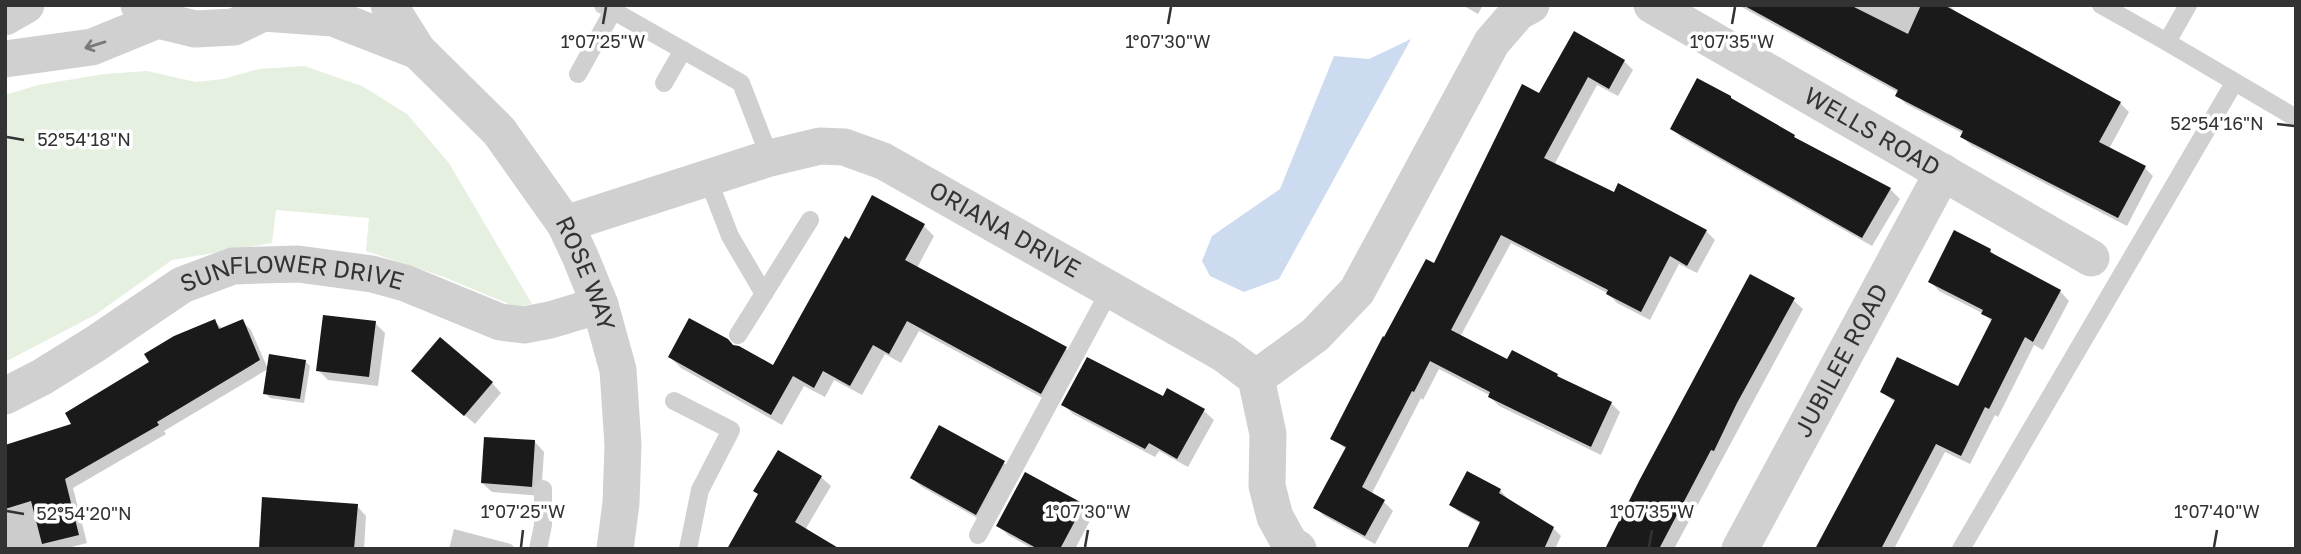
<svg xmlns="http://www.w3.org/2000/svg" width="2301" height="554" viewBox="0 0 2301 554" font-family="'Golos Text',sans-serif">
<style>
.green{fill:#e5f0e0}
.water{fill:#ccdbf0}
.shadow{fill:#0003}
.building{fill:#1a1a1a}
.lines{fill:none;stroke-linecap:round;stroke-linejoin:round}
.lane{stroke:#d0d0d0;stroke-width:18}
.street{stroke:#d0d0d0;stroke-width:37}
.oneway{stroke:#7a7a7a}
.ticks{fill:none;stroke:#333;stroke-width:2.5}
.labels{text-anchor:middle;stroke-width:7;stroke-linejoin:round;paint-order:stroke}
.street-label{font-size:24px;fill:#333;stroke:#fff}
.ticks-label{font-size:18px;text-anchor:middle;fill:#333;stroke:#fff;stroke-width:7;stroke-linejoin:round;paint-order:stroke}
</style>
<rect width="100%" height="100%" fill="#fff"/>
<path class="green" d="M304,66L362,86L407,114L449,163L532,304L516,307L444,277L366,251L369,218L276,210L272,243L172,260L95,315L5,362V95L38,85L104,74L147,71L196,82L223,79L259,69Z"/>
<path class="water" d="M1411,39L1279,279L1244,292L1210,276L1202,261L1212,236L1280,189L1334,56L1369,59Z"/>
<g class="shadow">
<path d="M1462,5H1483L1478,14Z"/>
<path d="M1738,5H1949L1955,11L2120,103L2129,112L2109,149L2144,167L2153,176L2127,226L1971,145L1962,137L1964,134L1906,104L1897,95L1899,93Z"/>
<path d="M1624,61L1633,70L1618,96L1597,85L1554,165L1614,195L1706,231L1715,240L1697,273L1679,264L1650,320L1617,303L1607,293L1511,243L1460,337L1508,362L1557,375L1563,381L1611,403L1620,412L1601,455L1499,406L1490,397L1491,396L1439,369L1423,400L1421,398L1371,495L1384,502L1393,511L1375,544L1324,516L1315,507L1347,450L1333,439L1435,265L1540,95Z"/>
<path d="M1730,97L1736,103L1794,136L1799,141L1890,189L1900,199L1872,246L1682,138L1672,128Z"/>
<path d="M923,225L934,236L917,268L1065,348L1076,359L1052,403L919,331L901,363L885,354L862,395L834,380L825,397L804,386L782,425L681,368L670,357L732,347L774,367L850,241Z"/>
<path d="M1990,250L1998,258L2060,291L2069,301L2043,350L2034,345L1998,417L1995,415L1970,464L1945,452L1894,549H1818L1896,403L1882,392L1959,389L1992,322L1984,314L1939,291L1930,281Z"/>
<path d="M1793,300L1803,309L1674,549H1630Z"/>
<path d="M214,321L223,329L242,321L251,330L268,369L164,431L166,434L73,488L87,543L64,549H5V446L74,425Z"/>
<path d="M375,323L385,333L378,386L328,380L318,370Z"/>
<path d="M305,361L310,366L304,403L270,398L265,393Z"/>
<path d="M413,371L492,383L501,393L475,424Z"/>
<path d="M1168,391L1204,411L1214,420L1188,467L1159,451L1155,457L1073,414L1063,404L1164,399Z"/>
<path d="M535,442L544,452L541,496L492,492L482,483Z"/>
<path d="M1004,463L1013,472L986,523L922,487L912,478Z"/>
<path d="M821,477L831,486L805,530L729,549Z"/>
<path d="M1500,490L1507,498L1506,500L1553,528L1561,536L1555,549H1469L1481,524L1459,512L1451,505Z"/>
<path d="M357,506L366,516L364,549H261Z"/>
<path d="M1083,506L1093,515L1075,549H1033L1008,535L998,525Z"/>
<path d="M454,529L511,544L516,549H449Z"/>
</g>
<g class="building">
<path d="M1743,5H1850L1908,34L1921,5H1944L2121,102L2099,142L2146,166L2118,218L1960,137L1963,131L1895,96L1898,90Z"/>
<path d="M1574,31L1625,60L1609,89L1588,77L1544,158L1614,192L1618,183L1707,230L1687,266L1670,256L1641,312L1606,294L1608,290L1501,235L1451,330L1507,359L1512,350L1558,374L1557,376L1612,402L1591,447L1488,397L1490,392L1430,361L1414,392L1412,391L1362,487L1385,500L1365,536L1313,508L1346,447L1330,439L1383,336L1384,337L1426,259L1434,263L1522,84L1539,93Z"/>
<path d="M1697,78L1731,96V98L1795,135L1794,137L1891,188L1862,238L1670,129Z"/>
<path d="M872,195L925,224L905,260L1067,347L1041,394L907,321L889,354L873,345L850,386L823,371L814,388L793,376L771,415L668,357L689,318L728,339L733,345L739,346L773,365L845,236L849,239Z"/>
<path d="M1954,230L1991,249L1990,252L2061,290L2033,342L2025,337L1989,409L1985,407L1961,456L1936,444L1881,549H1815L1895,400L1880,392L1897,357L1958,386L1992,319L1981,314L1983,310L1928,282Z"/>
<path d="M1750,274L1795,298L1737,403L1714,451L1711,450L1659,549H1605L1639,481Z"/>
<path d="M323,315L376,321L369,377L316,371Z"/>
<path d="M215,319L219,329L243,319L260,360L157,422L159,425L65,479L79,535L42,544L31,501L5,509V445L71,424L65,413L149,362L144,354L174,336Z"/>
<path d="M440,337L493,382L464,416L411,371Z"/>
<path d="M269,354L306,360L300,399L263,394Z"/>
<path d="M1087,357L1163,396L1167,388L1205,409L1177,459L1149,443L1145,449L1061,405Z"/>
<path d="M939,425L1005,461L976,515L910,478Z"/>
<path d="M484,437L535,440L532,487L481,483Z"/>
<path d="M778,450L822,476L795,522L840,549H727L758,494L753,491Z"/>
<path d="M1467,471L1501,489L1499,493L1554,527L1544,549H1467L1480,522L1449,505Z"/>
<path d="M1025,472L1084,504L1060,549H1038L996,526Z"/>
<path d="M262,497L358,504L354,549H259Z"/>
</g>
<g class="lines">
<g class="lane">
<path d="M603,5L741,83L770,158"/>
<path d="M2101,5L2167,42"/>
<path d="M2188,5L2167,42L2296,118"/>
<path d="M578,74L613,11"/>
<path d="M664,83L683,50"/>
<path d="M708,179L730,236L764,294"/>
<path d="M738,335L810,220"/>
<path d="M674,401L731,430L700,490L688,549"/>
<path d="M978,535L1110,290"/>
<path d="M538,549L543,525V489"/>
<path d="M1961,549L2234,83L2238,84"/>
</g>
<g class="street">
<path d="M139,5L158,20L195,29L234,27L263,13L273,5"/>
<path id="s1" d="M389,5L418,51L499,131L565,224L580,256L600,305L618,370L623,445L621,503L615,549"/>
<path id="s2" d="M1652,5L2091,258"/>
<path d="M263,13L333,18L418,51"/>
<path d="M5,17L26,5"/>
<path d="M5,59L92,47L158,20"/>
<path id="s3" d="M565,224L770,158L820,146L844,147L883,161L1224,354L1256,378L1268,434L1267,486L1275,517L1290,544L1298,549"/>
<path d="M1256,378L1315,335L1357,291L1492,42L1518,12L1531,5"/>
<path id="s4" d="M5,396L42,377L95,344L182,285L233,266L298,264L372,274L405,283L500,322L524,325L550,320L600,305"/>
<path id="s5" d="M1740,549L1943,172"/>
</g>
</g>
<defs><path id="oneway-shaft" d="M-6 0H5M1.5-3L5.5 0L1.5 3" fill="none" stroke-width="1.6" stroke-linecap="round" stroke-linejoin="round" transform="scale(1.75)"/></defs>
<use class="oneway" href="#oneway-shaft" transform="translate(95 45) rotate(163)"/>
<path class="ticks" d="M603,24L606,7M1168,24L1171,7M1732,24L1735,7M2277,124L2294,126M7,137L24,140M7,511L24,514M521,547L523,530M1085,547L1088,530M1649,547L1652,530M2214,547L2217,530"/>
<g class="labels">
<g class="street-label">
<text dy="8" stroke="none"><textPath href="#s2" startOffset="254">WELLS ROAD</textPath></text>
<text dy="8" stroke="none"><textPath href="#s3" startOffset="472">ORIANA DRIVE</textPath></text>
<text dy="8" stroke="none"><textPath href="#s1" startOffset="336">ROSE WAY</textPath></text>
<text dy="8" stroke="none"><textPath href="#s4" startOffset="322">SUNFLOWER DRIVE</textPath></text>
<text dy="8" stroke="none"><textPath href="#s5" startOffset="214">JUBILEE ROAD</textPath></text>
</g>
</g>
<g class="ticks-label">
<text x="603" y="48">1°07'25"W</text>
<text x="1168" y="48">1°07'30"W</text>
<text x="1732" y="48">1°07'35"W</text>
<text x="2217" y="130">52°54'16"N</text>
<text x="84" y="146">52°54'18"N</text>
<text x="523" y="518">1°07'25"W</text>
<text x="1088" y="518">1°07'30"W</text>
<text x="1652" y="518">1°07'35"W</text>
<text x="2217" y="518">1°07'40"W</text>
<text x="84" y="520">52°54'20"N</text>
</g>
<rect width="2301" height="554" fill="none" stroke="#333333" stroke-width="14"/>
</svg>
